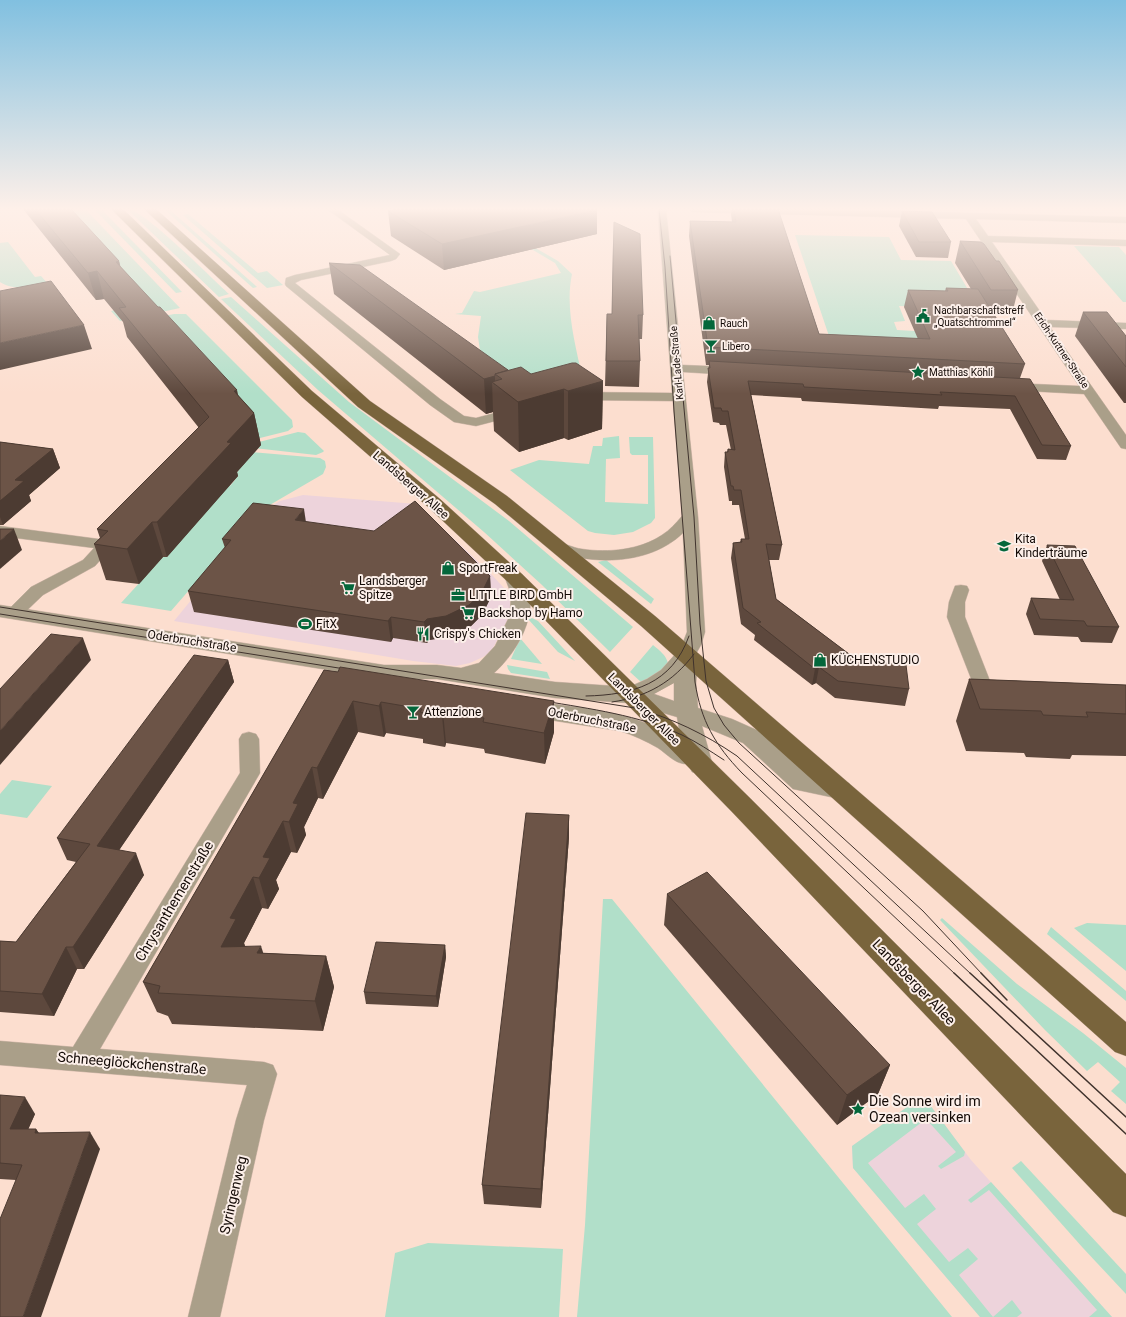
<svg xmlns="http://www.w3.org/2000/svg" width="1126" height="1317" viewBox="0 0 1126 1317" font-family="Roboto,sans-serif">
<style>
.commercial{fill:#edd3db}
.green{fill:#b1dfc9}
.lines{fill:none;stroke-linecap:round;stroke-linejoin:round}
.minor-casing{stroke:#d7bcaf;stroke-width:1}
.tertiary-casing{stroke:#d7bcaf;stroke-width:1}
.primary-casing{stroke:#d7bcaf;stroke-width:1}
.minor{fill:#aa9f89;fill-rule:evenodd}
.tertiary{fill:#aa9f89;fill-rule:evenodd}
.primary{fill:#79643c;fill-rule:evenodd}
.tram-far1{stroke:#40332d;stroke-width:1}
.tram{stroke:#40332d;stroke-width:1.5}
.wall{fill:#5d483d}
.shaded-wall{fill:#4c3b32}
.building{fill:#6c5447;stroke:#4c3b32}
.labels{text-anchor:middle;stroke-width:4;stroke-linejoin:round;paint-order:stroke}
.far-poi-label{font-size:10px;fill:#130a06;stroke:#fcefe9;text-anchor:start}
.far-street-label{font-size:10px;fill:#130a06;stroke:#fcefe9}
.street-label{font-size:12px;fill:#130a06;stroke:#fcefe9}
.poi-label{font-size:12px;fill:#130a06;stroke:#fcefe9;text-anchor:start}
.near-street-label{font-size:14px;fill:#130a06;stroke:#fcefe9}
.near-poi-label{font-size:14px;fill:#130a06;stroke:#fcefe9;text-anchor:start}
</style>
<rect width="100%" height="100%" fill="#fcdecf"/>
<g class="commercial">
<path d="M303,495L417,504L493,576L512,597V611L491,652L483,657L470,663L456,666L413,661L174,621L265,510L280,501Z"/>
<path d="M917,1100L927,1101L971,1160L1112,1317H980L853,1168L852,1146Z"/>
</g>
<g class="green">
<path d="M53,209H85L180,308L120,321L111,311L137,305Z"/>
<path d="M94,209H101L182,292L176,293Z"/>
<path d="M127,209C144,209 212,279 229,294L219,297Z"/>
<path d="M164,209H169L257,287L253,288Z"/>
<path d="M188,214L258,273L267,271L283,285L267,288L183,215Z"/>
<path d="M795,235L889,237L901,260L951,261L982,313L929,307L899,306L905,321L894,322L897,330L915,331L921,343L831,342Z"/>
<path d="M520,239L558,261L572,274C565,307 575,343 582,376L519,403L480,350L478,337L481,316L455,314L462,313L474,291L480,292L561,273L555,263L516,240Z"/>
<path d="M8,242L35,277L41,276L49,285C32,287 14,291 0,282V243Z"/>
<path d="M1074,246L1119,247L1126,255V302H1123Z"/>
<path d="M231,297L349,402L509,521L633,627L610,652L542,585L484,532L318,390L221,299Z"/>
<path d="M174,314H186L292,420L293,427L288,431L256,439L150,319Z"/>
<path d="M298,432L305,433L324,451L323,452L316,455L254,448L255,443Z"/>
<path d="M619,436L620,458L606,459L605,502L648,504V455H632L630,453L629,437H653L655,518L651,523L633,532L614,535L595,533L588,531L510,470L539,460L589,464L593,446H602L603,438Z"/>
<path d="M252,452L320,458L325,461L326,467L323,474L256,513L171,611L121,603L163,557H167L196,519H200L226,486H230L238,476L235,475Z"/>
<path d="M606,560L654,599L651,604L598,562Z"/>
<path d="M532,618L538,621L575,661L558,652L528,619Z"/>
<path d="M520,638L542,664L511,659Z"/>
<path d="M653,645C659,650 666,655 668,663C663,673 651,678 641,682L630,672Z"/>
<path d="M507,665L547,672L550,679L511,673L508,669Z"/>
<path d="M12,780L52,786L27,818L0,814V794Z"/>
<path d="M603,899H612L952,1317H577L585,1225Z"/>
<path d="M942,918L1017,984L1083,1033L1126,1068V1104L1111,1091L1120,1082L1098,1062L1087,1071L1045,1030L940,920Z"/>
<path d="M1087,923L1126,925V971L1074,928Z"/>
<path d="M1051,927L1126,991V1001L1047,934Z"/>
<path d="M917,1100L927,1101L965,1152L964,1156L941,1169L938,1166L956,1152L926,1119L868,1163L905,1208L924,1194L936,1209L917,1224L949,1262L968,1248L978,1259L959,1275L993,1317L1012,1300L1022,1313L1017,1317H980L853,1168L852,1146Z"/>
<path d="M1021,1161L1126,1274V1294L1083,1248L1012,1168Z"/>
<path d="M991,1182L1112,1317H1089L1097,1310L989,1190L971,1203L968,1200Z"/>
<path d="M428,1243L563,1249L559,1317H385L395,1253Z"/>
</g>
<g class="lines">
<g class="minor-casing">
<g id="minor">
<path d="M327,209H337L400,254L396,259L391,261L301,280L295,283L440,399L464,416L476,418L517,407L522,408L523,411L522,414L476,426L454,422L430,405L286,286L285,284L286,278L295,275L390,255Z"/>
<path d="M658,209H666L682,365L732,367L736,368L738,371L736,374L732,375L683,372L698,517L705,632L701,645L693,659L687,661L681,659L678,655L687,632L683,533C650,565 593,566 552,550L550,547L552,544C563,541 572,548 582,549C608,553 640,550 662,535C670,530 676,523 682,516L673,401L578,400L574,399L572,396L574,393L578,392L672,393Z"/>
<path d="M689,209H815L1126,217V223L976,219L988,236L1126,240V246L992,242L1046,320L1126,323V329L1050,327L1126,435V449L1121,448L1084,394L1007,390L1005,387L1007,384L1011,383L1079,386L966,219L693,212Z"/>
<path d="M0,526L106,540L112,542L114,545L95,566L43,595L20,617L14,618L8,617L5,613L31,587L83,560L94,548L0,536Z"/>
<path d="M961,585L967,586L969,590L965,602V617L990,681L996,691L1001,693L1003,697L1001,701L994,703L983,701L972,681L947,617L949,602L955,586Z"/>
<path d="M249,732L256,734L259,739L260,773L100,1049L264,1062L273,1065L277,1074L264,1120L220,1317H188L236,1120L247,1085L0,1065V1041L73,1047L240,773L239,739L242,734Z"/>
</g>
</g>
<g class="tertiary-casing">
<path id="tertiary" d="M515,572L522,574C544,606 519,651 494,673L555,682L629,687L647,679L661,670L679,650L687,648L695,650L698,655L696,683L698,708L732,719L759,731L809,775L849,783L853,790L849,797L840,799L793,789L743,743L702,726L713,766L710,772L701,775L692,772L688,764C676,765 667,754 658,748C646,741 633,735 620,731L524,716L516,714L512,708L516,702L524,700C577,708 636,710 681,741L677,717L629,703L555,698L437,679H384L0,617V605L384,665H437L461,668L479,663L495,646L510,615L511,594L505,578L508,574ZM674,683V701L654,694Z"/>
</g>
<g class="primary-casing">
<g id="primary">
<path d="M111,209H123L312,391L440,499L522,574L751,799L1126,1174V1217L1113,1212L733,813L508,582L428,507L302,397Z"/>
<path d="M144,209H156L370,401L507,496L655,616L1126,1022V1056L1115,1052L641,626L495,504L358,407Z"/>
</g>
</g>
<use href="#minor" class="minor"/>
<use href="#tertiary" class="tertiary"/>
<use href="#primary" class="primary"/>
<g class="tram-far1">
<path d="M659,209L665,267L674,411L695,682C701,721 715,745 742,773L955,974"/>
<path d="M670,256L694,517L700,624L706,681L714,708L724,725L739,743L923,911L982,974"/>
<path d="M0,607L635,708C672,718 705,734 737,756L971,974"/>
<path d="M0,614L351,670"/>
<path d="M586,696C633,695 672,684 689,636"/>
<path d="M544,701C591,709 638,715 682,735C697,742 710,751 724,760"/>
<path d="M612,702C647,697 673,682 694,654"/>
</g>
<g class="tram">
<path d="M954,973L1126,1134"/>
<path d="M970,973L1126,1117"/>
<path d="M981,973L1007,1000"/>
</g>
</g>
<g class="wall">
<path d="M23,209H71L119,261L120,266L254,413L261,445L237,472L238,476L167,557H163L139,584L106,580L94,544L100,538L97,529L199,428L127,337L123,322L104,299L96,300Z"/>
<path d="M732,209H778L819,334L918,339L904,307L908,290L945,291L946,288L971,289L955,263L960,241L996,261L1018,290L1012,314L993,313L1025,364L1020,378L1071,446L1066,460L1037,459L1010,409L939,406L938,409L802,401L801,398L751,395L782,545L779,560H769L776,599L857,660L909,689L905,706L835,698L816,683L812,685L754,640L755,635L741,624L731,558L733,543L740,542L741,539H745L739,505H732V501H729L724,467L725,452H727L728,449L731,450L726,425H720L719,423L713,422L707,382L709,365H706L689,236L690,221L732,222L731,214Z"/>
<path d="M388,211L597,234L444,270L391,236Z"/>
<path d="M902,211L951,242L948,258L916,257L899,226Z"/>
<path d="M613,243L643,315L642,339H639L640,361L639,387L605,386L607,314H612Z"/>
<path d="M329,263L508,370L531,374L603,381L602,429L568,440L564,438L519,452L494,431L493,412L486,414L334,294Z"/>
<path d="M1083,312L1126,336V403H1124L1075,336Z"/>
<path d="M0,442L53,449L60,468L29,495L31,501L3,525H0Z"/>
<path d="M306,522L490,576L491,597L482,615L471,626L448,637L429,640L427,643L393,638L391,642L194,612L188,591L225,548L222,539Z"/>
<path d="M1047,545L1119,627L1112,643L1081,642L1078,637L1034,635L1026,614L1031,598L1060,600L1042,561Z"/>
<path d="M228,660L234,682L119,850L144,875L84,969H77L54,1016L0,1012V941L16,942L76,862L67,860L57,838Z"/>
<path d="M324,670L554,701V732L545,764L485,753L484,749L446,743L445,747L423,743V739L386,733L384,737L358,732L323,799L318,798L304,827L306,835L297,853L291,852L276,880L279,889L268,909L262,908L244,943L245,946L263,953L326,956L334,987L323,1031L172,1024L168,1016L157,1012L143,982Z"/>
<path d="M969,679L1126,685V756L1072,755L1070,759L1026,757L1024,753L966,751L956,721Z"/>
<path d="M569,815V837L541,1208L484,1204L482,1185Z"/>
<path d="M667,894L890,1065L878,1094L837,1125L664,925Z"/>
<path d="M445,945L446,957L438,1007L366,1004L364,992Z"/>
<path d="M0,1095L35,1114L28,1129H36L39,1133L100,1149L16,1180L0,1179Z"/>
</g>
<g class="shaded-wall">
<path d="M597,210V234L444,270L442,244Z"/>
<path d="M119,261L126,288L116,262Z"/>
<path d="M97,271L104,299L96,300L88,273Z"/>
<path d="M84,325L92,349L0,370V343Z"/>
<path d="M495,376V385L492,382L493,412L486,414L484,379Z"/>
<path d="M603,381L602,429L568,440V391Z"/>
<path d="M564,389V438L519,452L518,402Z"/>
<path d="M237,390L244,422L234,391Z"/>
<path d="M254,413L261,445L237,472L238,476L167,557L157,522L227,442Z"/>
<path d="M53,449L60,468L29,495L31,501L3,525L0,517V501L15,480Z"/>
<path d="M304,509L307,529L295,520Z"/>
<path d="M152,522L163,557L139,584L127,549Z"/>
<path d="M14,529L22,550L0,569V541Z"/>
<path d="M490,576L491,597L482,615L471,626L448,637L429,640L427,643L424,622L427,619Z"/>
<path d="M391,617L393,638L391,642L388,621Z"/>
<path d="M83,638L91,660L0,765V731Z"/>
<path d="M228,660L234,682L107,868L97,846Z"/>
<path d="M819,667L816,683L812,685L815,669Z"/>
<path d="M353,701L358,732L323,799L317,768Z"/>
<path d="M554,701V732L545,764L544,733Z"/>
<path d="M381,702L386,733L384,737L379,706Z"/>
<path d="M443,712L446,743L445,747L442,716Z"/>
<path d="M312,767L318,798L304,827L306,835L297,853L289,822L293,803Z"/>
<path d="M569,815V837L541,1208V1189Z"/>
<path d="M283,821L291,852L276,880L279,889L268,909L259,878L263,857Z"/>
<path d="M136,853L144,875L84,969L73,947Z"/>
<path d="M253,877L262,908L244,943L246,950L221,947L230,918Z"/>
<path d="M445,945L446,957L438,1007L436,996Z"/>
<path d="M261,946L271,977L257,953Z"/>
<path d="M66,947L77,969L54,1016L42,994Z"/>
<path d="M326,956L334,987L323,1031L315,1001Z"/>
<path d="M890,1065L878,1094L837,1125L847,1095Z"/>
<path d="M25,1097L35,1114L21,1146L10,1129Z"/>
<path d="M36,1129L47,1146L35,1133Z"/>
<path d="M90,1132L100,1149L41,1317H23Z"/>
</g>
<g class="building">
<path d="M35,209H71L119,261L116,262L158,307H160L237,390L234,391L254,413L227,442L231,443L157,522H152L127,549L94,544L108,531L97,529L209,417L119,308L126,307L97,271L88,273Z"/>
<path d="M398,209H596L597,210L442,244L388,211Z"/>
<path d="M734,209H778L819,334L930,339L908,290L948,291L946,288L978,289L1025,364L708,347L690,221L736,222Z"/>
<path d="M902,211L932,212L951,242H919Z"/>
<path d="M614,222L640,234L643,315H638L640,361H606L607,314H612Z"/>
<path d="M960,241L981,242L984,244L996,261H999L1018,290H991Z"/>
<path d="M329,263L360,265L508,370L495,374V376L484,379Z"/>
<path d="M51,281L84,325L0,343V291Z"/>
<path d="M1083,312H1107L1126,336V367Z"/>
<path d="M709,361L1030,379L1071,446L1042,445L1015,396L940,392L942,395L804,387L803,384L748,381L782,545L766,544L776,599L857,660L906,665L909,689L838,681L819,667L815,669L757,623L761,622L743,608L733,543L742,542L741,539H749L741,490H734L733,486H731L725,452H728V449L735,450L728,411H722L721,408H714L708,368H710Z"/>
<path d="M572,363H576L603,381L568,391L564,389L518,402L492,382L502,379L495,374L521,367L531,374Z"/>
<path d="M0,442L53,449L15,480L24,481L0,501Z"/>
<path d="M415,501L490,576L481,594L469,605L446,616L427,619L424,622L391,617L388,621L188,591L231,540L222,539L253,503L304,509L295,520L374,531Z"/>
<path d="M0,529H14L0,541Z"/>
<path d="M1047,545L1075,546L1119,627L1087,626L1084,621L1040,619L1031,598L1074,600Z"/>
<path d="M51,634L83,638L0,731V689Z"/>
<path d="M194,655L228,660L97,846L136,853L73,947H66L42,994L0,991V941L16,942L90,844L57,838Z"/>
<path d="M340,667L554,701L544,733L483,722L484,718L443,712L442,716L420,712L422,709L381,702L379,706L353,701L317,768L312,767L293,803L298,804L289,822L283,821L263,857L270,858L259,878L253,877L230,918L236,919L221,947L261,946L257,953L326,956L315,1001L158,993L160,986L143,982L324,670L338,672Z"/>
<path d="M969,679L1126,685V714L1086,712L1088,717L1043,715L1041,711L980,709Z"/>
<path d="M526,813L569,815L541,1189L482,1185Z"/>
<path d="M707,872L890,1065L847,1095L667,894Z"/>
<path d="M376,942L445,945L436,996L364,992Z"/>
<path d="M0,1095L25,1097L10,1129H36L35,1133L90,1132L23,1317H0V1219L22,1165L0,1163Z"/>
</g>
<linearGradient id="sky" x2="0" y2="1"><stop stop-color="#81c0e0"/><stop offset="0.53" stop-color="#fef0e9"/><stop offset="1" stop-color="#fef0e9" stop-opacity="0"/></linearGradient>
<rect width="1126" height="394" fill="url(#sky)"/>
<defs>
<g id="civic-bare" transform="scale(1.08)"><path d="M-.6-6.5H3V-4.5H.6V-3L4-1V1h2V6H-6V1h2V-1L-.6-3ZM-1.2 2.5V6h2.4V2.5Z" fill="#04673b" stroke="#fcefe9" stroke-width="2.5" paint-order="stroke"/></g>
<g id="shop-bare" transform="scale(1.08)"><path d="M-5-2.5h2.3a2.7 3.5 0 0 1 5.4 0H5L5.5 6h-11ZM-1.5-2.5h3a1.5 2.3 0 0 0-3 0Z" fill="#04673b" stroke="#fcefe9" stroke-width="2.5" paint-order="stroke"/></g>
<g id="bar-bare" transform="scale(1.08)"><path d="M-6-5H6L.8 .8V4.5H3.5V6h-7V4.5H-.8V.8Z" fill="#04673b" stroke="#fcefe9" stroke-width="2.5" paint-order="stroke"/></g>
<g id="sight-bare" transform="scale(1.08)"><path d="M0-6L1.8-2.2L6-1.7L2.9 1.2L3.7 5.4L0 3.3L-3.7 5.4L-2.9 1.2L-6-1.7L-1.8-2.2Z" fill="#04673b" stroke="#fcefe9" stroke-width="2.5" paint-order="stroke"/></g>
<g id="school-bare" transform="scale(1.08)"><path d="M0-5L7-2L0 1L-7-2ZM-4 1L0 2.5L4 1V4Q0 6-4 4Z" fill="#04673b" stroke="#fcefe9" stroke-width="2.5" paint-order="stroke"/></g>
<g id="supermarket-bare" transform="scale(1.08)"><path d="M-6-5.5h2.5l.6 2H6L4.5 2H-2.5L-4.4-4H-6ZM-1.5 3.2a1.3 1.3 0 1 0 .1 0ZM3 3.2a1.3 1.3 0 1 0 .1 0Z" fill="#04673b" stroke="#fcefe9" stroke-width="2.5" paint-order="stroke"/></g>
<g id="office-bare" transform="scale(1.08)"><path d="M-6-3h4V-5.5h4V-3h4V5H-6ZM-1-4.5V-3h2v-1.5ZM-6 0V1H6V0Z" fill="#04673b" stroke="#fcefe9" stroke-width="2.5" paint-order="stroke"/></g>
<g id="stadium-bare" transform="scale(1.08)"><path d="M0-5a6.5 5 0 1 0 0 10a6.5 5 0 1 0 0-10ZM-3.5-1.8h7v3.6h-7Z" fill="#04673b" stroke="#fcefe9" stroke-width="2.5" paint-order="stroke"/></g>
<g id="restaurant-bare" transform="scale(1.08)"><path d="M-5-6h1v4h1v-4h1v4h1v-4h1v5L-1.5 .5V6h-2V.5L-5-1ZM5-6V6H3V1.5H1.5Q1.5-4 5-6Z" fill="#04673b" stroke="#fcefe9" stroke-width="2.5" paint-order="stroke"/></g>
</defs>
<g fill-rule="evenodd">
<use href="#civic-bare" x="923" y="316"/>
<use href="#shop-bare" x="709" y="323"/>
<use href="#bar-bare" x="711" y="346"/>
<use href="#sight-bare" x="918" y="372"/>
<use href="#school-bare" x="1004" y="546"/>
<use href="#shop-bare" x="448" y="568"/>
<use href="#supermarket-bare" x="348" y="588"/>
<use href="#office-bare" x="458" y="595"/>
<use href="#supermarket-bare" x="468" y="613"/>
<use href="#stadium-bare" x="305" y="624"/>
<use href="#restaurant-bare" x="423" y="634"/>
<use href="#shop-bare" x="820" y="660"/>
<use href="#bar-bare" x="413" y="712"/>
<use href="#sight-bare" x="858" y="1109"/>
</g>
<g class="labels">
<g class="far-poi-label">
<text x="934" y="314">Nachbarschaftstreff<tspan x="934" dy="12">„Quatschtrommel“</tspan></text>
<text x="720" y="327">Rauch</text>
<text x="722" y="350">Libero</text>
<text x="929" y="376">Matthias Köhli</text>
</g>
<g class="far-street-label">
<text transform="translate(1062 350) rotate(56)" y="4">Erich-Kuttner-Straße</text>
<text transform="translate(676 363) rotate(-95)" y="4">Karl-Lade-Straße</text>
</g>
<g class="street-label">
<text transform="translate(411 485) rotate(41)" y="4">Landsberger Allee</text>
<text transform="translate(192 641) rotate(9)" y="4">Oderbruchstraße</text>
<text transform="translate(644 709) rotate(45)" y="4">Landsberger Allee</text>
<text transform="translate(592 720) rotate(11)" y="4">Oderbruchstraße</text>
</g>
<g class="poi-label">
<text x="1015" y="543">Kita<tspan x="1015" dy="14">Kinderträume</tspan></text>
<text x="459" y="572">SportFreak</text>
<text x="359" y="585">Landsberger<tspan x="359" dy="14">Spitze</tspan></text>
<text x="469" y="599">LITTLE BIRD GmbH</text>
<text x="479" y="617">Backshop by Hamo</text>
<text x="316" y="628">FitX</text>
<text x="434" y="638">Crispy's Chicken</text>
<text x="831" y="664">KÜCHENSTUDIO</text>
<text x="424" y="716">Attenzione</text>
</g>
<g class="near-street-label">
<text transform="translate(174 901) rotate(-59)" y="5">Chrysanthemenstraße</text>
<text transform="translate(914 982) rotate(46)" y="5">Landsberger Allee</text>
<text transform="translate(132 1063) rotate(5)" y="5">Schneeglöckchenstraße</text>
<text transform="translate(233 1195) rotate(-77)" y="5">Syringenweg</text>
</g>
<g class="near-poi-label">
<text x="869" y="1106">Die Sonne wird im<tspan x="869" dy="16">Ozean versinken</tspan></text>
</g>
</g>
</svg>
